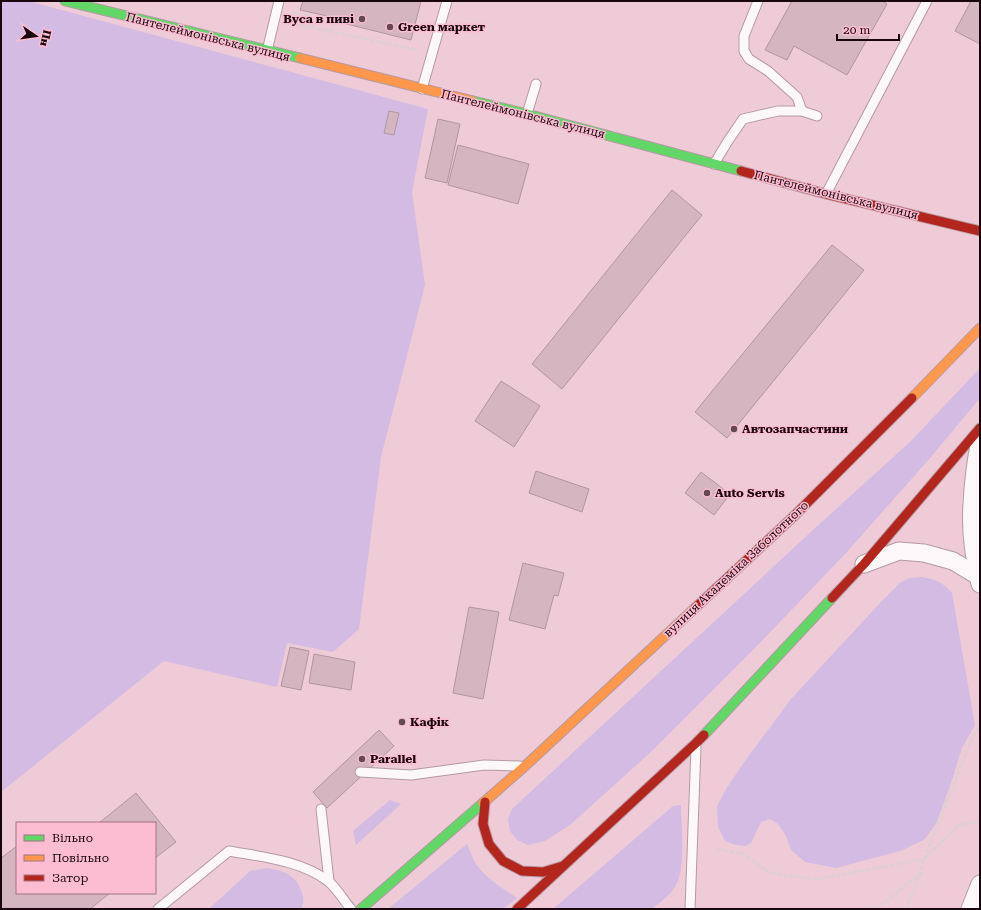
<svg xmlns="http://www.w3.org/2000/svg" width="981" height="910" viewBox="0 0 981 910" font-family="'Roboto Serif',serif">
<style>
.green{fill:#d4bbe3}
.building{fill:#d5b5c0;stroke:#b0969f}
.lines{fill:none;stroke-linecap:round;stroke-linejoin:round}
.lane-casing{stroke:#b49aa3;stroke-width:11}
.street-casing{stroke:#b49aa3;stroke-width:19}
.fast-casing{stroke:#b49aa3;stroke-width:11}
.slow-casing{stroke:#b49aa3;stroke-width:11}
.jam-casing{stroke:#b49aa3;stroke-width:11}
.path{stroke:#dbd0d4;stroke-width:2.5;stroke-dasharray:4 2;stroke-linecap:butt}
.lane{stroke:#fcf7f9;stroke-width:9}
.street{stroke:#fcf7f9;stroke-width:17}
.fast{stroke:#63d668;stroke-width:9}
.slow{stroke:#ff974d;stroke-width:9}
.jam{stroke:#b3261e;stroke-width:9}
.poi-dot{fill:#644a54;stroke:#fcbdd2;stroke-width:1.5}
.labels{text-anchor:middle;stroke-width:3;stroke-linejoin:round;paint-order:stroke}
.poi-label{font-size:12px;font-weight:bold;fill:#19050d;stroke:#fcbdd2;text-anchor:start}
.street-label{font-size:12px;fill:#19050d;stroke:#fcbdd2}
</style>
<rect width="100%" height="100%" fill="#eecbd7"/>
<g class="green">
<path d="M1,1H28L428,109L412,192L425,285L381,457L359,629L333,652L287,643L277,687L164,661L1,792Z"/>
<path d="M980,368V398L931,457L846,553L757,646L652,751L570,825L545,841L528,845L517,840L510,831L508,819L512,809L813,530L911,441Z"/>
<path d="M922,577C936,580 943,582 952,593L975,725L962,748L950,786L936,824L924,840L900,851L836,868L805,862L791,850L786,836L778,824L770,819L761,822L751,843L745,846L736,845L725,841L718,827L717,806L726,789L747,758L791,699L881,602L901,582L910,578Z"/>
<path d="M390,800L401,804L356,845L353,831Z"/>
<path d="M681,805C681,825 686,869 676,885C671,895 660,902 652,909H553L673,806Z"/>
<path d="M467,844C470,850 472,858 476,864C487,879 502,888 517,898L503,909H388Z"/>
<path d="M267,868C284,871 296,874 302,893C304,897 303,904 302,909H209L250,871Z"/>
</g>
<g class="building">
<path d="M303,1H421L411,40L327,19V16L300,10Z"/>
<path d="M792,1H882L887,4L847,75L794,46L787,60L765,50Z"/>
<path d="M971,1H980V44L955,31Z"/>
<path d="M389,111L399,113L394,135L384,133Z"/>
<path d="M438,119L460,124L447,183L425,178Z"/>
<path d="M458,145L529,164L518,204L448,185Z"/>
<path d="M672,190L702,215L562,389L532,364Z"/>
<path d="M832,245L864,270L727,438L695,412Z"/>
<path d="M501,381L540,406L514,447L475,421Z"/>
<path d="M536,471L589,489L582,512L529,493Z"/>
<path d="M701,472L730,494L714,515L685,493Z"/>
<path d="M523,563L564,573L558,596L554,595L545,629L509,620Z"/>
<path d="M469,607L499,612L483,699L453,693Z"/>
<path d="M290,647L309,651L301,690L281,686Z"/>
<path d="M314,654L355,662L351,690L309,683Z"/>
<path d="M379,730L394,746L327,808L313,792Z"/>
<path d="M136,793L176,842L155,858V823H99Z"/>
<path d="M17,846V893H110L90,909H1V858Z"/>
</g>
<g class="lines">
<g class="lane-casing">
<g id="lane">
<path d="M758,1L744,36V51L749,59L768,71L797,97L802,111"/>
<path d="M267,51L279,1"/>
<path d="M422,89L447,1"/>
<path d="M527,114L536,84"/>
<path d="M714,164L728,141L743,119L778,111H802L817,116"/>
<path d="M826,194L927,1"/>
<path d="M360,772L411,775L484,765L520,766"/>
<path d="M321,809L329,881"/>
<path d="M158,909L229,851C262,857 300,860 328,881C335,886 345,902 351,909"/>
<path d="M690,909L696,747"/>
</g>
</g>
<g class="street-casing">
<g id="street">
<path d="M980,439C976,460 973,482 972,504C970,530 974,558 980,584"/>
<path d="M864,564L899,551L924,553L953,561L978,576"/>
<path d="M970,909L980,884"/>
</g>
</g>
<g class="fast-casing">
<g id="fast">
<path d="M65,1L300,58"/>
<path d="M473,101L527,114L741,171"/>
<path d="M704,735L832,598"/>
<path d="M361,909L483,803"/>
</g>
</g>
<g class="slow-casing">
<g id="slow">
<path d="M300,58L473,101"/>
<path d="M912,398L980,328"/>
<path d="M483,803L525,766L695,608"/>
</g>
</g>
<g class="jam-casing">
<g id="jam">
<path d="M741,171L826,194L980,231"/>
<path d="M832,598L864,564L980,428"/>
<path d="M695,608L793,517L912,398"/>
<path d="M485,802L483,824L489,844L503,861L522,871L543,872L563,866"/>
<path d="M517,909L696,743L704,735"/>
</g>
</g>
<g class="path">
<path d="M292,12L333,23L331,32"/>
<path d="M290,21V23L418,50"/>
<path d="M312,28L315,18"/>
<path d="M718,849L744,854L768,872L786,876L818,879L924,859L959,825L980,821"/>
<path d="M876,909L921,873"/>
<path d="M906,909L921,872L924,859L973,736L980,726"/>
</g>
<use href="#lane" class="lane"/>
<use href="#street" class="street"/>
<use href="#fast" class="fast"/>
<use href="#slow" class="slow"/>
<use href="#jam" class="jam"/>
</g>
<g class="poi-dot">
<circle cx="362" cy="19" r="4"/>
<circle cx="390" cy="27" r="4"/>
<circle cx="734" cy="429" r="4"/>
<circle cx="707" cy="493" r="4"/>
<circle cx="402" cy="722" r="4"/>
<circle cx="362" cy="759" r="4"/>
</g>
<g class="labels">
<g class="poi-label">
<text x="354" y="23" text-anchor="end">Вуса в пиві</text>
<text x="398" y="31">Green маркет</text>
<text x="742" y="433">Автозапчастини</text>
<text x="715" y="497">Auto Servis</text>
<text x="410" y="726">Кафік</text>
<text x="370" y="763">Parallel</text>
</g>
<g class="street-label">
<text transform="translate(208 37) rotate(14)" y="4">Пантелеймонівська вулиця</text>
<text transform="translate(523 114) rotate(14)" y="4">Пантелеймонівська вулиця</text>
<text transform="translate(836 195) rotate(14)" y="4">Пантелеймонівська вулиця</text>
<text transform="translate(736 569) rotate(-43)" y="4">вулиця Академіка Заболотного</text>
</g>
</g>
<rect width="981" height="910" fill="none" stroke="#19050d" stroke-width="4"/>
<rect x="16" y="822" width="140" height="72" fill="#fcbdd2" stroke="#a17383"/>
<rect x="24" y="835" width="20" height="6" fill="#63d668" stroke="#a17383"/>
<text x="52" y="842" font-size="12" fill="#19050d">Вільно</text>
<rect x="24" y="855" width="20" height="6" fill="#ff974d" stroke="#a17383"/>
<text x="52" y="862" font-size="12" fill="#19050d">Повільно</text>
<rect x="24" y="875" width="20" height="6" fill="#b3261e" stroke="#a17383"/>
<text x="52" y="882" font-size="12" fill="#19050d">Затор</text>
<g transform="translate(36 36) rotate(103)" stroke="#fcbdd2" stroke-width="3" paint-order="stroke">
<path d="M0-3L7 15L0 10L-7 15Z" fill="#19050d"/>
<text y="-6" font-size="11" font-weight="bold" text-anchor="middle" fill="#19050d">Пн</text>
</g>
<path d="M837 34v6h62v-6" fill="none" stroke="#19050d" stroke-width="2"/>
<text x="843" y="34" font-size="12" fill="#19050d" stroke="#fcbdd2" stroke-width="3" paint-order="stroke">20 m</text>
</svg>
